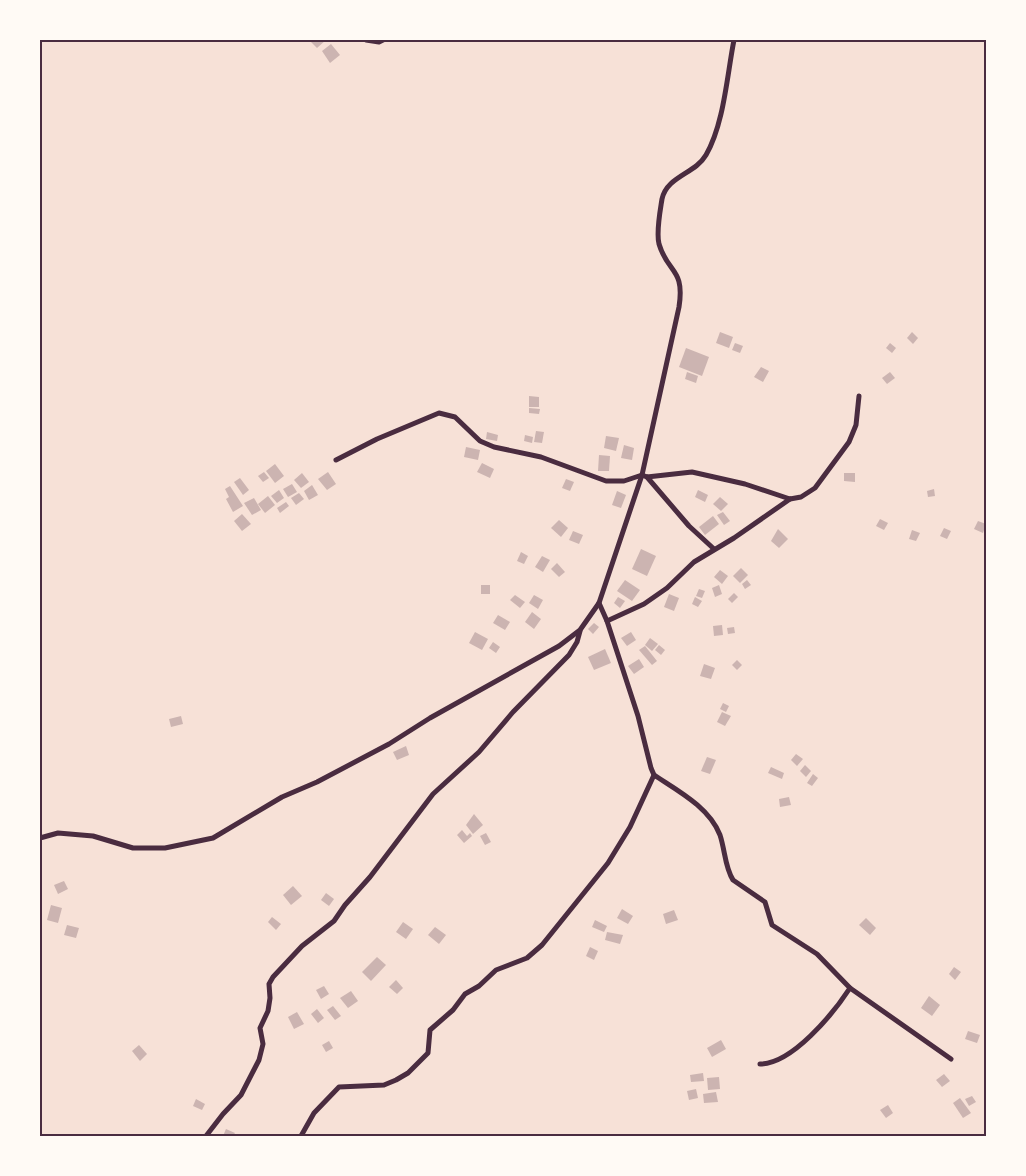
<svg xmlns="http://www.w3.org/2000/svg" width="1026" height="1176" viewBox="0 0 1026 1176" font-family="'Archivo Narrow',sans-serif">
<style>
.building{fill:#ccb4b1}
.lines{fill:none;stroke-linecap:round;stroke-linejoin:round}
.minor{stroke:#4a2c40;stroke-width:5}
.neatline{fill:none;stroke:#4a2c40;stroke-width:2}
</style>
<rect width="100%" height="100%" fill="#f7e1d7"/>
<g class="building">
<path d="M309,40H326L317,48Z"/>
<path d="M331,44L340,55L330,63L322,51Z"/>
<path d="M720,332L733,337L729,348L716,343Z"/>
<path d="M912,332L918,338L913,344L907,338Z"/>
<path d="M735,343L743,346L740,353L732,350Z"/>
<path d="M890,343L896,348L892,353L886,348Z"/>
<path d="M686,348L709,357L702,376L679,367Z"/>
<path d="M761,367L769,371L763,382L754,377Z"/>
<path d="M687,372L698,376L696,383L685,379Z"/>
<path d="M890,372L895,378L887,384L882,378Z"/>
<path d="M529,396L539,397V407H529Z"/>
<path d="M529,408L540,409L539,414L529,413Z"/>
<path d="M536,431L544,432L542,443L534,442Z"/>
<path d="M487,432L498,435L497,441L486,439Z"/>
<path d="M525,435L533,437L532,443L524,441Z"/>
<path d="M606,436L619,438L616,451L604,448Z"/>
<path d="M624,445L634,448L632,460L621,458Z"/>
<path d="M466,447L480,450L478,460L464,457Z"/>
<path d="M599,455L610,456L609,471H598Z"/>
<path d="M482,463L494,469L490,478L477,472Z"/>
<path d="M275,464L284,476L275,483L266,471Z"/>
<path d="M264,472L269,478L263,482L258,476Z"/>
<path d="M328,472L336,484L327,490L318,479Z"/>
<path d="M302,473L309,482L301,488L294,480Z"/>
<path d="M844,473H855V482L844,481Z"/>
<path d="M240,478L249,490L243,495L234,482Z"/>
<path d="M566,479L574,482L570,491L562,488Z"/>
<path d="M292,484L297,492L288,497L283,489Z"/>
<path d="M312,485L318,495L309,500L304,491Z"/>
<path d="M230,486L243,506L233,512L226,499L229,497L225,489Z"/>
<path d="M934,489L935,496L928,497L927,491Z"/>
<path d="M279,490L284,498L277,503L271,496Z"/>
<path d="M698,490L708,495L705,502L695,497Z"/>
<path d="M617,491L626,495L621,508L612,505Z"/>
<path d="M299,493L304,499L296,505L291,498Z"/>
<path d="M268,496L275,505L265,513L258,504Z"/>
<path d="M720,497L728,504L721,511L713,504Z"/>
<path d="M254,498L261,510L252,515L244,503Z"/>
<path d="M286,502L289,506L280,513L277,508Z"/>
<path d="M723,512L730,521L724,525L717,515Z"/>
<path d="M242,514L251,524L242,531L234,521Z"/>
<path d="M713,516L719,524L705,535L699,527Z"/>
<path d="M880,519L888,523L884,530L876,526Z"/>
<path d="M559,520L568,528L561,537L551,528Z"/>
<path d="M978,521L986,524L983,533L974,529Z"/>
<path d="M944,528L951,531L947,539L940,536Z"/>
<path d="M778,529L788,539L779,548L771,541Z"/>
<path d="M912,530L920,533L916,541L909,539Z"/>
<path d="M573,531L583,535L579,544L569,540Z"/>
<path d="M641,549L656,556L647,576L632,569Z"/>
<path d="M521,552L528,556L524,564L517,561Z"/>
<path d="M542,556L550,560L543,572L535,567Z"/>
<path d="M557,563L565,572L559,577L551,569Z"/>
<path d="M741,568L748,575L740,583L733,576Z"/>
<path d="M720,570L728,576L722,584L714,577Z"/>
<path d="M625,580L640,590L632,601L617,591Z"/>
<path d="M747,580L751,585L745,589L742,584Z"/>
<rect x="481" y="585" width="9" height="9"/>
<path d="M719,585L722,594L715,597L712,588Z"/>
<path d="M699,589L705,591L702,598L696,596Z"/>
<path d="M734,593L738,597L732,603L728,599Z"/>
<path d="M669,594L679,598L674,611L664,607Z"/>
<path d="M515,595L525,602L520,608L510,600Z"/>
<path d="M534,595L543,600L538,609L529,603Z"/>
<path d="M618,597L625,601L620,608L614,603Z"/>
<path d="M695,597L702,601L698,607L692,604Z"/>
<path d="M532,612L541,619L534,629L525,622Z"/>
<path d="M498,615L510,622L505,630L493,623Z"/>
<path d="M594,623L599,627L593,634L588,629Z"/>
<path d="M722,625L723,635L714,636L713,626Z"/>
<path d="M734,627L735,633L728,634L727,628Z"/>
<path d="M475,632L488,639L482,650L469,643Z"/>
<path d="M631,632L636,640L627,646L621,638Z"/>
<path d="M650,638L658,644L652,651L645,645Z"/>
<path d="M493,642L500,647L496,653L489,648Z"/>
<path d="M659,645L665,650L661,655L655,650Z"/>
<path d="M645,646L657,661L652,665L639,650Z"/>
<path d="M605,649L611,663L594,670L588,657Z"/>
<path d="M639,659L644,667L634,674L628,666Z"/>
<path d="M737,660L742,665L737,670L732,665Z"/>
<path d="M704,664L715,668L711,679L700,676Z"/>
<path d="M723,703L729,706L726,712L720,709Z"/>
<path d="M722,712L731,716L725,726L717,722Z"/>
<path d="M181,716L183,724L171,727L169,719Z"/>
<path d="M406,746L409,755L397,760L393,752Z"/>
<path d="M796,754L803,759L797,766L791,760Z"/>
<path d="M707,757L716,760L710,774L701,771Z"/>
<path d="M805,765L811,771L806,777L800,771Z"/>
<path d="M771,767L784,773L782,779L768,773Z"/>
<path d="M813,774L818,778L812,786L807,783Z"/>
<path d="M789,797L791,805L780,807L779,799Z"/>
<path d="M474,814L483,825L473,834L466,825Z"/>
<path d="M462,830L467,836L470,833L472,836L464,843L457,835Z"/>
<path d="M486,833L491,842L485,845L480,836Z"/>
<path d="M64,881L68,889L58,894L54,885Z"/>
<path d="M293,886L302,896L291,905L283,895Z"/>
<path d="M326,893L334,899L329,906L321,900Z"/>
<path d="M51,905L62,908L58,923L47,920Z"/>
<path d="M622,909L633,916L628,924L617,918Z"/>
<path d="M674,910L678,920L666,924L663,914Z"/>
<path d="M272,917L281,924L276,930L268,922Z"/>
<path d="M866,918L876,928L870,935L859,925Z"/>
<path d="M595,920L607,926L604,932L592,927Z"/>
<path d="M403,922L413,929L406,939L396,932Z"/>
<path d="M67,925L79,928L76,938L64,935Z"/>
<path d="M435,927L446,935L439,944L428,935Z"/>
<path d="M607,932L623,935L620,944L605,940Z"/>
<path d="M590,947L598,951L594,960L586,956Z"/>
<path d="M377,957L386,965L371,981L362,972Z"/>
<path d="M954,967L961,972L955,980L949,974Z"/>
<path d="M396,980L403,988L397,994L389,987Z"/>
<path d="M324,986L329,994L321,999L316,990Z"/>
<path d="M351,991L358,1001L348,1008L340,998Z"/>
<path d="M929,996L940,1005L932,1016L921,1008Z"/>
<path d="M333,1006L341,1016L335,1020L327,1010Z"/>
<path d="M317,1009L324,1018L318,1023L311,1014Z"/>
<path d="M297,1012L304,1024L294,1029L288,1017Z"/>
<path d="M968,1031L980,1035L977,1043L965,1039Z"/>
<path d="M721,1040L726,1049L712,1057L707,1048Z"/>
<path d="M329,1041L333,1048L326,1052L322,1045Z"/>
<path d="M139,1045L147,1054L140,1061L132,1051Z"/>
<path d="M703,1073L704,1081L691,1082L690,1075Z"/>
<path d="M944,1074L950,1081L942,1087L936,1080Z"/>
<path d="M719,1077L720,1089L708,1090L707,1078Z"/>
<path d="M696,1089L698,1098L689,1100L687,1091Z"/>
<path d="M716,1092L718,1102L704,1103L703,1094Z"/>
<path d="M972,1096L976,1102L969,1106L965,1099Z"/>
<path d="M960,1098L971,1113L963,1118L953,1103Z"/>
<path d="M196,1099L205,1104L202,1110L193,1106Z"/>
<path d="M888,1105L893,1113L886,1118L880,1110Z"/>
<path d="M226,1129L235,1133L233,1136H223Z"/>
</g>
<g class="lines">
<g class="minor">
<path d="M366,40L379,42L383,40"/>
<path d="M336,460L377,439L439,413L455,417L480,441L494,447L541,457L606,481H624L642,475L647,477L692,472L745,484L790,499L801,497L815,488L849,442L856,425L859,396"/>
<path d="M647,477L689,526L714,549"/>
<path d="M599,603L607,621L638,716L651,768L654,775C678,791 709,807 720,835C725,850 725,868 733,880L765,902L772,925L817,954L850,988L951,1059"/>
<path d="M607,621L644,604L667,588L694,562L734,538L790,499"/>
<path d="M40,838L58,833L93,836L133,848H165L213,838L282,797L317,782L389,744L430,718L559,646L580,630L599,603L642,475L679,307C685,268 668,274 659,244C656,232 660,212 662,199C667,176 695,174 706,155C724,124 727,75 734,40"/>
<path d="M760,1064C792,1064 833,1014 850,988"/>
<path d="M206,1136L223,1114L241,1095L259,1060L263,1044L260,1028L268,1011L270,998L269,984L273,977L302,946L334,921L345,905L370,877L433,794L479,752L513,712L569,655L577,642L580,631"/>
<path d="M301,1136L314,1113L339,1087L384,1085L396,1080L408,1073L428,1053L430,1030L453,1010L465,994L479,986L496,970L527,958L542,945L608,863L630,827L654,775"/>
</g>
</g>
<rect width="1026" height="1176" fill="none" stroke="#fffaf5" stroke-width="82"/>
<rect x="41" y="41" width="944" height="1094" class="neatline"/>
</svg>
